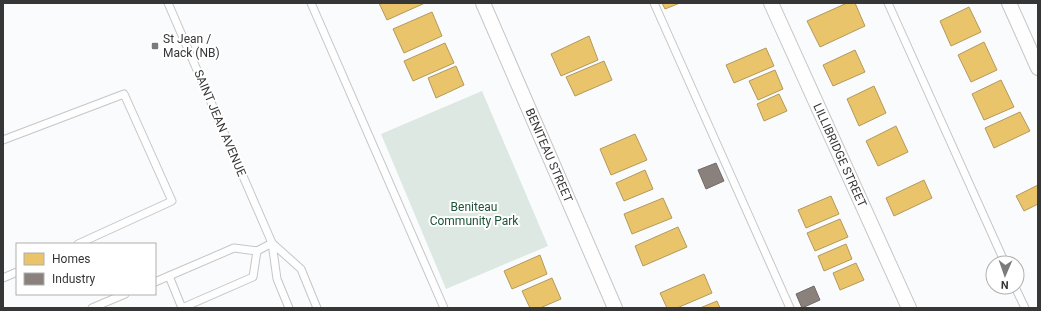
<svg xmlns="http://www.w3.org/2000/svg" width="1041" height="311" viewBox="0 0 1041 311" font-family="Roboto,sans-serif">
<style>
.green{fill:#dce8e1}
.homes{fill:#e9c46a;stroke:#b3995b}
.industry{fill:#8a817c;stroke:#716a67}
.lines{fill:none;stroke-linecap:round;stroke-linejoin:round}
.lane-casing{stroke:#c5c6c7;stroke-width:9}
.street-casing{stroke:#c5c6c7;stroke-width:16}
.lane{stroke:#fefeff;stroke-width:7}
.street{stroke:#fefeff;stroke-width:14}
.poi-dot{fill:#7b7b7c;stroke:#fff;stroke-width:1.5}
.labels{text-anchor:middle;stroke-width:4;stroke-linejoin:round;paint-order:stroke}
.poi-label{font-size:12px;fill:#363637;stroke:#fff;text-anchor:start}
.street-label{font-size:12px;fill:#363637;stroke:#fff}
.park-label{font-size:12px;fill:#1d5337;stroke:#fff}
</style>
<rect width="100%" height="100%" fill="#fafbfc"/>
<path class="green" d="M482,91L548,246L446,289L381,134Z"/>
<g class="homes">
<path d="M379,3H425L387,20Z"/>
<path d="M662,3H680L665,9Z"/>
<path d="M847,3H855L865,26L820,47L807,21Z"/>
<path d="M969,7L981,32L951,46L940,21Z"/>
<path d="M432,12L442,36L404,53L393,29Z"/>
<path d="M589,36L598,60L561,76L551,54Z"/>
<path d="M984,42L997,70L971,82L958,55Z"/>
<path d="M445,43L454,63L413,81L404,61Z"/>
<path d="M766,48L774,66L734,83L726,65Z"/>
<path d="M855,50L865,72L833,86L823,65Z"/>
<path d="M604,61L612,80L575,96L566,77Z"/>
<path d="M456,66L464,85L436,98L428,78Z"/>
<path d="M775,70L783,89L758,100L749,81Z"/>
<path d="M1001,80L1014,107L984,120L972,94Z"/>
<path d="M874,86L886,113L859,126L847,99Z"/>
<path d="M779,94L787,111L764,121L757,104Z"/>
<path d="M1020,112L1030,131L994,148L985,128Z"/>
<path d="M896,126L908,152L878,166L866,141Z"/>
<path d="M635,134L647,160L611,175L600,149Z"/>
<path d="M645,170L653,189L624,201L616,183Z"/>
<path d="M924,180L932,198L894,216L886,198Z"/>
<path d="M1038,185V204L1024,211L1016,196Z"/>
<path d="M831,196L839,214L806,228L798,210Z"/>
<path d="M663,198L672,218L632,234L624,214Z"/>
<path d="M840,219L848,237L815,251L807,233Z"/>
<path d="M678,227L687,247L643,266L635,246Z"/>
<path d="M846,244L852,259L824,271L818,256Z"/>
<path d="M540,255L547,274L512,289L504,271Z"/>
<path d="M856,263L864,280L840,290L833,273Z"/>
<path d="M704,274L712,293L677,308H667L660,293Z"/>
<path d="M552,278L561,299L540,308H530L522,291Z"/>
<path d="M717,301L720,308H700Z"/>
</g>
<g class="industry">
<path d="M716,163L724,181L706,189L698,170Z"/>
<path d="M814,286L820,300L802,308L796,294Z"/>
</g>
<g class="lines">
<g class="lane-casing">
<g id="lane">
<path d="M168,3L272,243L277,279L289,308"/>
<path d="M311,3L444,308"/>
<path d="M654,3L790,308"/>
<path d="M888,3L1005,263"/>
<path d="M3,140L124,94L172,201L78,244"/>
<path d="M272,243L301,269L317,308"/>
<path d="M169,276L182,308"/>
<path d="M3,278L17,272"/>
<path d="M155,282L234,248L257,251L272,243"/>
<path d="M1015,287L1025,308"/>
<path d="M92,308L125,294"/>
<path d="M182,308L253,277L257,251"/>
</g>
</g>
<g class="street-casing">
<g id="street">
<path id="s1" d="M483,3L615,308"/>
<path id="s2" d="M771,3L909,308"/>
<path d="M1009,3L1038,68"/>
</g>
</g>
<use href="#lane" class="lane"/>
<use href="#street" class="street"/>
</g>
<rect class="poi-dot" x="151" y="42" width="8" height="8" rx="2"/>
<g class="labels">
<g class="poi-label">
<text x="163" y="43">St Jean /<tspan x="163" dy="14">Mack (NB)</tspan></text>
</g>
<g class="street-label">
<text transform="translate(220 123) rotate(67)" y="4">SAINT JEAN AVENUE</text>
<text dy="4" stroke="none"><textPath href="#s1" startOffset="166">BENITEAU STREET</textPath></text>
<text dy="4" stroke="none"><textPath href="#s2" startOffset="167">LILLIBRIDGE STREET</textPath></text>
</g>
<g class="park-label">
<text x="474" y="211">Beniteau<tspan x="474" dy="14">Community Park</tspan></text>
</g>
</g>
<rect width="1041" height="311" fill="none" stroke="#363637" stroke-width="8"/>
<rect x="16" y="243" width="140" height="52" fill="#ffffff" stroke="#afafaf"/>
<rect x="24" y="253" width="20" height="12" fill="#e9c46a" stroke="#afafaf"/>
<text x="52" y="263" font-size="12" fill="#363637">Homes</text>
<rect x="24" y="273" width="20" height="12" fill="#8a817c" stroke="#afafaf"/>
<text x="52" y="283" font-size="12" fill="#363637">Industry</text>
<g transform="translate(1005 275) rotate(182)"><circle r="19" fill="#ffffff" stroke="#afafaf"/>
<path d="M0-3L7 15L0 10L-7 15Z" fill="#7b7b7c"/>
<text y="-6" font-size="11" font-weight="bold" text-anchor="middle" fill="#363637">N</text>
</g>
</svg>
